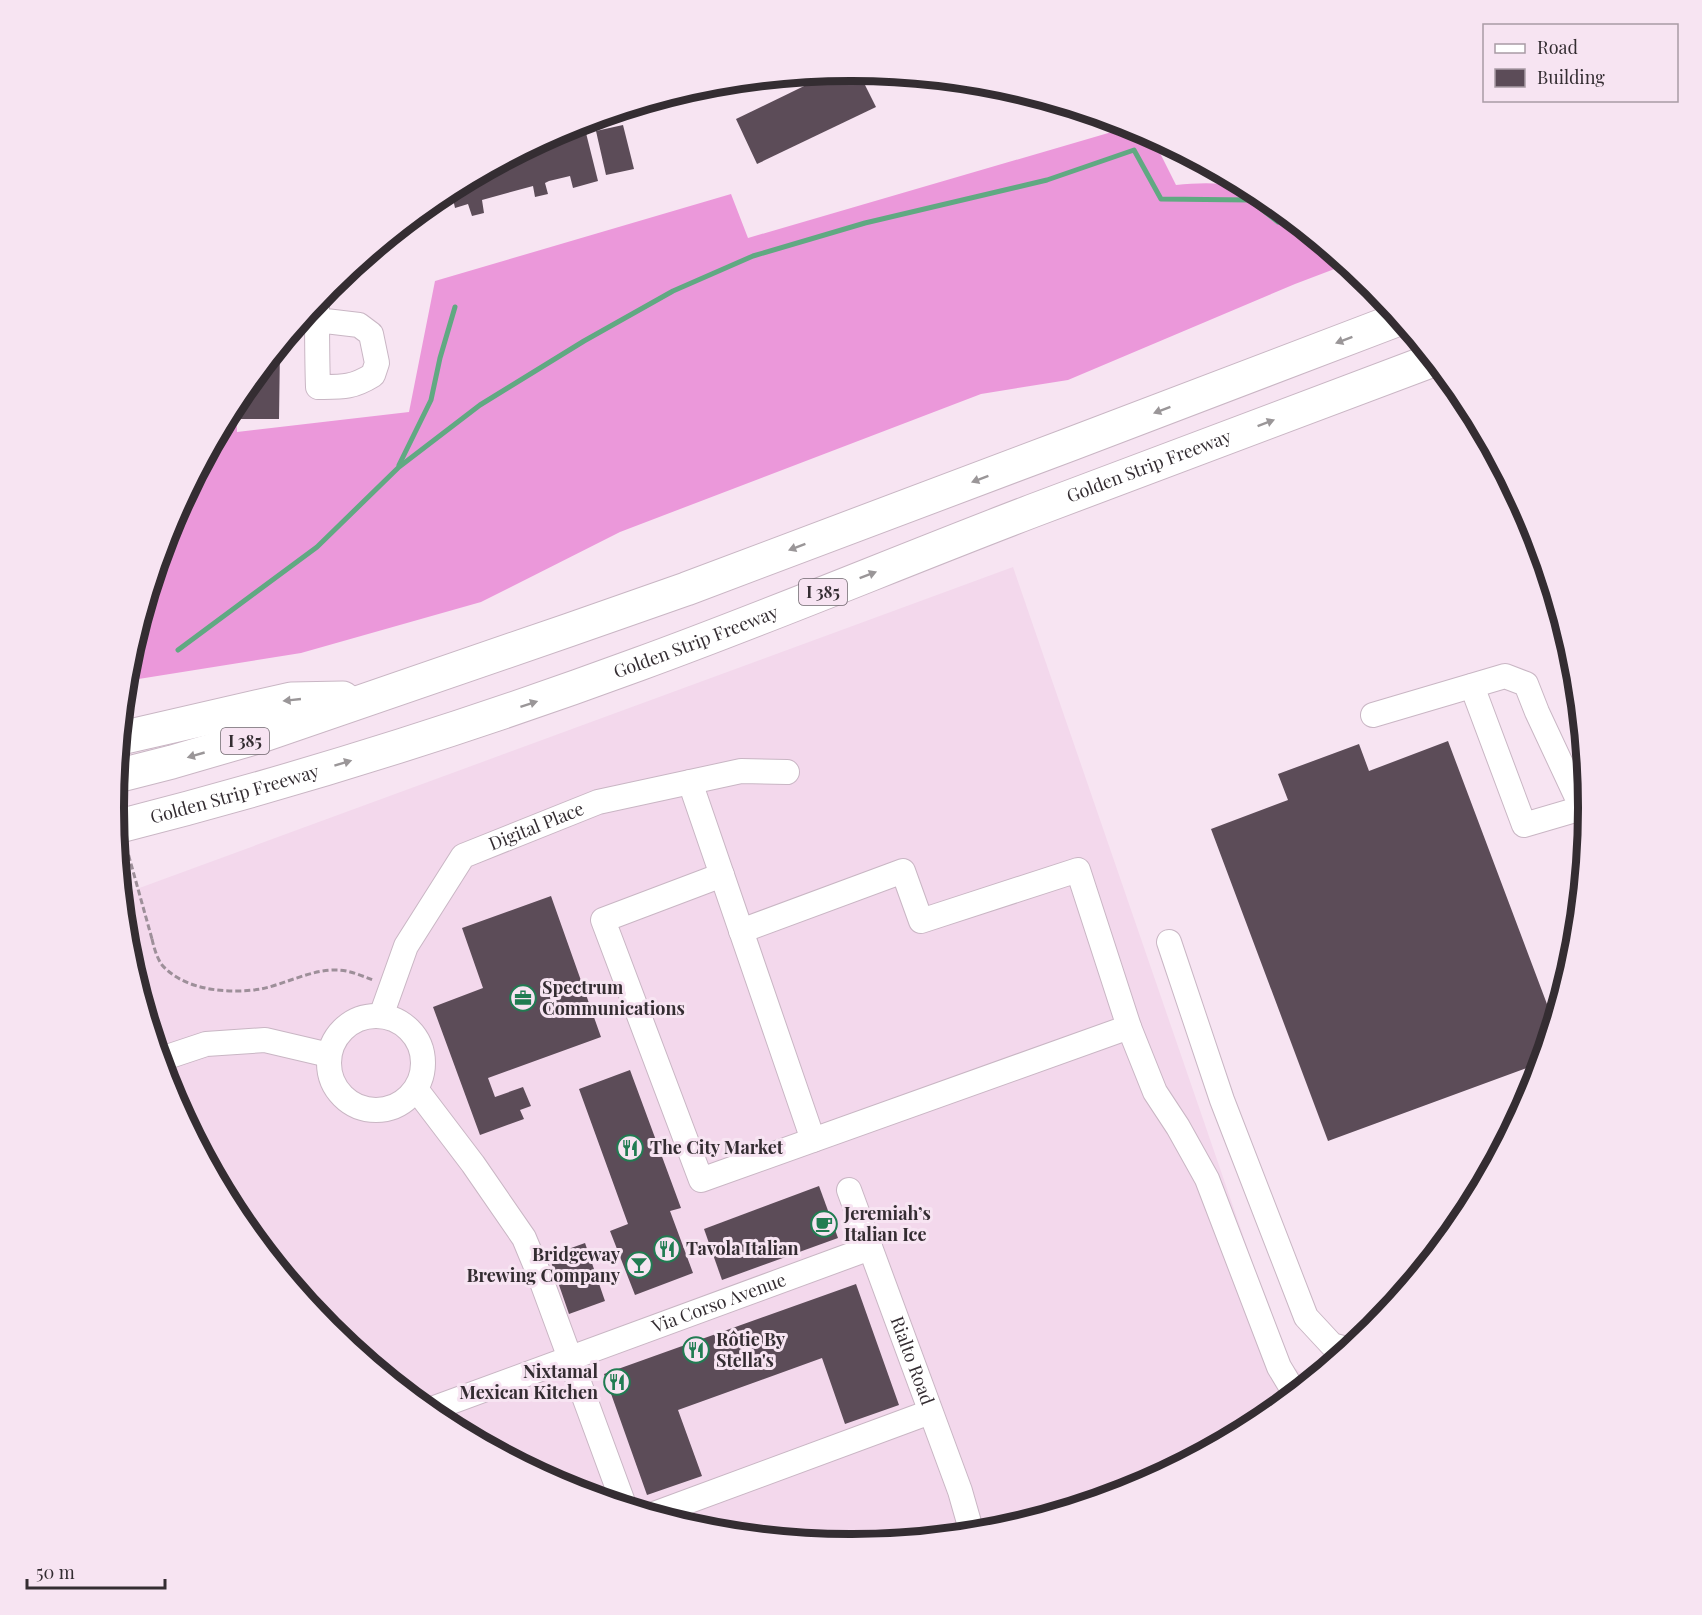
<svg xmlns="http://www.w3.org/2000/svg" width="1702" height="1615" viewBox="0 0 1702 1615" font-family="'Playfair Display',serif">
<style>
.built{fill:#f3d8ec}
.forest{fill:#eb98da}
.lines{fill:none;stroke-linecap:round;stroke-linejoin:round}
.stream{stroke:#60a982;stroke-width:5}
.building{fill:#5c4c58}
.minor-casing{stroke:#c9b6c4;stroke-width:26}
.highway-casing{stroke:#c9b6c4;stroke-width:35}
.path{stroke:#9d8f99;stroke-width:3;stroke-dasharray:6 3;stroke-linecap:butt}
.minor{stroke:#fff;stroke-width:24}
.highway{stroke:#fff;stroke-width:33}
.path-bridge{stroke:#9d8f99;stroke-width:3;stroke-dasharray:6 3;stroke-linecap:butt}
.oneway{fill:#9a9698}
.labels{text-anchor:middle;stroke-width:6;stroke-linejoin:round;paint-order:stroke}
.shield{fill:#f7e4f2;stroke:#6e646c;stroke-width:1.5}
.shield-label{font-size:16px;font-weight:bold;fill:#342d32}
.street-label{font-size:18px;fill:#342d32;stroke:#f7e4f2}
.poi-label{font-size:18px;font-weight:bold;fill:#342d32;stroke:#f7e4f2;text-anchor:start}
.rim{fill:none;stroke:#342d32;stroke-width:8}
</style>
<rect width="100%" height="100%" fill="#f7e4f2"/>
<path class="built" d="M1013,567L1287,1363L1311,1379L1260,1420L1133,1489L994,1530L851,1544L707,1530L569,1488L441,1420L330,1328L238,1217L170,1089L128,951L123,894Z"/>
<path class="forest" d="M1122,129L1147,134L1152,137L1176,185C1204,182 1235,181 1261,195L1345,265L1295,284L1068,380L981,394L620,532L481,602L301,653L126,681L128,663L170,525L236,403L237,432L409,412L435,281L731,194L748,238Z"/>
<g class="lines">
<g class="stream">
<path d="M399,465L431,400L440,358L455,307"/>
<path d="M178,650L317,547L399,467L480,405L584,341L673,291L753,256L865,223L1047,180L1134,150L1161,199L1250,200L1278,222L1289,219"/>
</g>
</g>
<g class="building">
<path d="M851,71H858L876,107L757,164L736,119L833,72Z"/>
<path d="M917,77L954,81L919,87Z"/>
<path d="M623,125L634,169L606,175L596,131Z"/>
<path d="M586,133L598,181L573,188L570,176L549,181L545,183L548,194L535,197L533,186L482,200L484,213L472,216L468,204L455,208L451,190L525,150Z"/>
<path d="M280,347L279,419H235L236,403L238,398L241,395H244V391Z"/>
<path d="M1448,741L1553,1020L1540,1063L1328,1141L1211,829L1288,800L1278,774L1359,744L1369,771Z"/>
<path d="M551,896L601,1037L488,1078L495,1097L523,1087L531,1106L520,1110L524,1119L480,1135L433,1007L483,988L462,928Z"/>
<path d="M630,1070L681,1208L670,1211L693,1273L635,1295L610,1231L628,1224L579,1089Z"/>
<path d="M819,1186L838,1238L722,1280L704,1229Z"/>
<path d="M585,1243L605,1301L569,1314L549,1256Z"/>
<path d="M856,1284L899,1405L845,1424L822,1358L678,1410L702,1476L647,1495L604,1374Z"/>
</g>
<g class="lines">
<g class="minor-casing">
<g id="minor">
<path d="M317,320L359,325L371,334L377,363L373,375C352,388 342,387 318,387C317,358 317,330 317,302"/>
<path d="M1472,686L1524,825L1582,808"/>
<path d="M1373,715L1505,676L1526,684L1537,712L1587,819"/>
<path d="M690,782L813,1140"/>
<path d="M722,875L603,920L701,1180L1129,1027L1078,870L921,921L903,871L741,931"/>
<path d="M1169,942L1222,1100L1306,1317L1332,1345L1347,1349"/>
<circle cx="376" cy="1063" r="47"/>
<path id="s1" d="M381,1016L406,946L463,856L598,802L741,771L787,772"/>
<path d="M1129,1027L1155,1092L1178,1127L1207,1179L1279,1367L1294,1392"/>
<path d="M161,1059L206,1044L265,1040L329,1055"/>
<path d="M416,1089L473,1164L524,1238L539,1274L624,1505"/>
<path id="s2" d="M849,1190L960,1491L972,1533"/>
<path id="s3" d="M429,1410L870,1248"/>
<path d="M654,1514L930,1412"/>
</g>
</g>
<g class="highway-casing">
<g id="highway">
<path d="M121,738L291,699L343,698"/>
<path d="M117,776L172,762L261,736L569,630L686,589L1071,444L1399,319"/>
<path id="s4" d="M116,827C293,782 468,727 639,664C771,616 901,561 1032,511C1165,460 1299,410 1433,360"/>
</g>
</g>
<path class="path" d="M152,939C154,948 157,958 162,965C185,991 229,994 261,989C285,984 313,969 337,970C349,970 362,976 373,980"/>
<use href="#minor" class="minor"/>
<use href="#highway" class="highway"/>
<path class="path-bridge" d="M114,803L152,939"/>
</g>
<defs><path id="oneway-solid" d="M-6-.8H1V-3.2L6.5 0L1 3.2V.8H-6Z" transform="scale(1.5)"/></defs>
<g class="oneway">
<use href="#oneway-solid" transform="translate(1344 340) rotate(159)"/>
<use href="#oneway-solid" transform="translate(1162 410) rotate(159)"/>
<use href="#oneway-solid" transform="translate(1266 423) rotate(-21)"/>
<use href="#oneway-solid" transform="translate(980 479) rotate(159)"/>
<use href="#oneway-solid" transform="translate(797 547) rotate(159)"/>
<use href="#oneway-solid" transform="translate(868 575) rotate(-21)"/>
<use href="#oneway-solid" transform="translate(292 700) rotate(174)"/>
<use href="#oneway-solid" transform="translate(529 704) rotate(-18)"/>
<use href="#oneway-solid" transform="translate(196 755) rotate(164)"/>
<use href="#oneway-solid" transform="translate(343 763) rotate(-17)"/>
</g>
<defs>
<g id="office-ring" transform="scale(1.35)"><circle r="9.5" fill="#f7e4f2" stroke="#217c52" stroke-width="1.5"/><path d="M-6-3h4V-5.5h4V-3h4V5H-6ZM-1-4.5V-3h2v-1.5ZM-6 0V1H6V0Z" fill="#217c52"/></g>
<g id="restaurant-ring" transform="scale(1.35)"><circle r="9.5" fill="#f7e4f2" stroke="#217c52" stroke-width="1.5"/><path d="M-5-6h1v4h1v-4h1v4h1v-4h1v5L-1.5 .5V6h-2V.5L-5-1ZM5-6V6H3V1.5H1.5Q1.5-4 5-6Z" fill="#217c52"/></g>
<g id="cafe-ring" transform="scale(1.35)"><circle r="9.5" fill="#f7e4f2" stroke="#217c52" stroke-width="1.5"/><path d="M-5.5-4.5H6V0H3Q3 3.5 0 3.5H-2.5Q-5.5 3.5-5.5 0ZM3-3.2v2h1.7v-2ZM-6 4.5H4V6H-6Z" fill="#217c52"/></g>
<g id="bar-ring" transform="scale(1.35)"><circle r="9.5" fill="#f7e4f2" stroke="#217c52" stroke-width="1.5"/><path d="M-6-5H6L.8 .8V4.5H3.5V6h-7V4.5H-.8V.8Z" fill="#217c52"/></g>
</defs>
<g fill-rule="evenodd">
<use href="#office-ring" x="523" y="998"/>
<use href="#restaurant-ring" x="630" y="1148"/>
<use href="#cafe-ring" x="824" y="1224"/>
<use href="#restaurant-ring" x="667" y="1249"/>
<use href="#bar-ring" x="639" y="1265"/>
<use href="#restaurant-ring" x="696" y="1350"/>
<use href="#restaurant-ring" x="617" y="1382"/>
</g>
<g class="labels">
<g class="shield">
<rect x="799" y="579" width="48" height="26" rx="4.5"/>
<rect x="221" y="728" width="48" height="26" rx="4.5"/>
</g>
<g class="shield-label">
<text x="823" y="598">I 385</text>
<text x="245" y="747">I 385</text>
</g>
<g class="street-label">
<text dy="6" stroke="none"><textPath href="#s4" startOffset="1095">Golden Strip Freeway</textPath></text>
<text dy="6" stroke="none"><textPath href="#s4" startOffset="609">Golden Strip Freeway</textPath></text>
<text dy="6" stroke="none"><textPath href="#s4" startOffset="123">Golden Strip Freeway</textPath></text>
<text dy="6" stroke="none"><textPath href="#s1" startOffset="260">Digital Place</textPath></text>
<text dy="6" stroke="none"><textPath href="#s3" startOffset="309">Via Corso Avenue</textPath></text>
<text dy="6" stroke="none"><textPath href="#s2" startOffset="182">Rialto Road</textPath></text>
</g>
<g class="poi-label">
<text x="542" y="994">Spectrum<tspan x="542" dy="21">Communications</tspan></text>
<text x="650" y="1154">The City Market</text>
<text x="844" y="1220">Jeremiah’s<tspan x="844" dy="21">Italian Ice</tspan></text>
<text x="686" y="1255">Tavola Italian</text>
<text x="620" y="1261" text-anchor="end">Bridgeway<tspan x="620" dy="21">Brewing Company</tspan></text>
<text x="716" y="1346">Rôtie By<tspan x="716" dy="21">Stella's</tspan></text>
<text x="598" y="1378" text-anchor="end">Nixtamal<tspan x="598" dy="21">Mexican Kitchen</tspan></text>
</g>
</g>
<path d="M0 0H1702V1615H0ZM850 81H852A726 726 0 0 1 1578 807V808A726 726 0 0 1 852 1534H850A726 726 0 0 1 124 808V807A726 726 0 0 1 850 81Z" fill="#f7e4f2" fill-rule="evenodd"/>
<path class="rim" d="M850 81H852A726 726 0 0 1 1578 807V808A726 726 0 0 1 852 1534H850A726 726 0 0 1 124 808V807A726 726 0 0 1 850 81Z"/>
<rect x="1483" y="24" width="195" height="78" fill="#f7e4f2" stroke="#a99ba5" stroke-width="1.5"/>
<rect x="1495" y="44" width="30" height="9" fill="#ffffff" stroke="#a99ba5" stroke-width="1.5"/>
<text x="1537" y="54" font-size="18" fill="#342d32">Road</text>
<rect x="1495" y="69" width="30" height="18" fill="#5c4c58" stroke="#a99ba5" stroke-width="1.5"/>
<text x="1537" y="84" font-size="18" fill="#342d32">Building</text>
<path d="M27 1579v9h138v-9" fill="none" stroke="#342d32" stroke-width="3"/>
<text x="36" y="1579" font-size="18" fill="#342d32" stroke="#f7e4f2" stroke-width="4.5" paint-order="stroke">50 m</text>
</svg>
